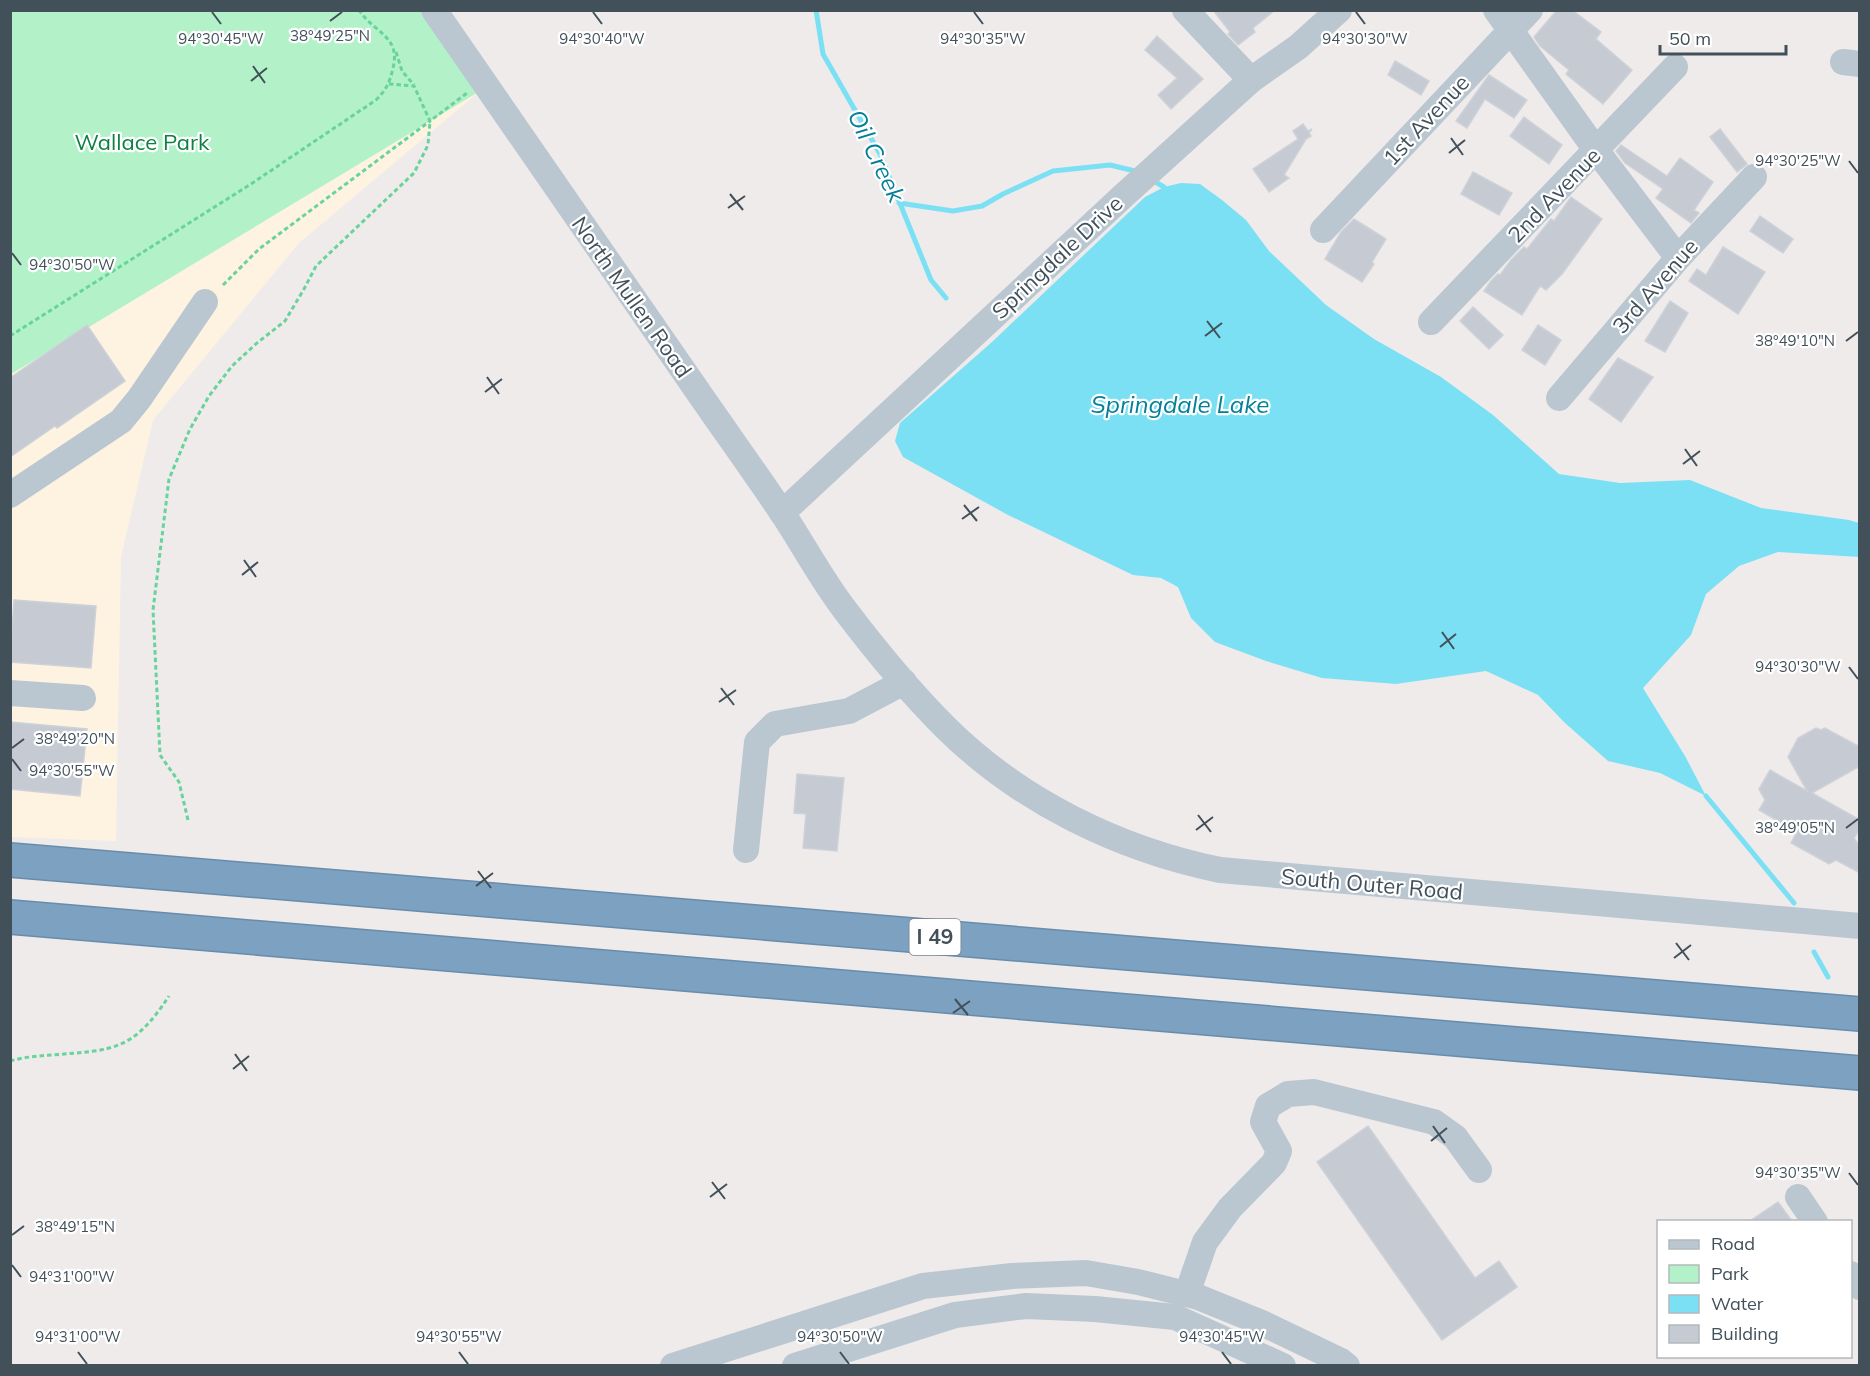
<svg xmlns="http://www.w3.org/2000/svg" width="1870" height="1376" viewBox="0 0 1870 1376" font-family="Mulish,sans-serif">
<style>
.commercial{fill:#fdf3e0}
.green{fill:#b3f2c9}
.water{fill:#7be0f4}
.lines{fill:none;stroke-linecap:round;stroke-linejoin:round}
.stream{stroke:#7be0f4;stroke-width:5}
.building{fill:#c6cad2;stroke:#ced2d8;stroke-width:1.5}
.highway-casing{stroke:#688cac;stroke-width:36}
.path{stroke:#68d39a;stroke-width:3;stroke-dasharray:4.5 3;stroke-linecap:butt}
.minor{stroke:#bac7d0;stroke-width:26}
.highway{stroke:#7da1c0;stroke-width:33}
.ticks{fill:none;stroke:#42505a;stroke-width:2}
.labels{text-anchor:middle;stroke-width:4.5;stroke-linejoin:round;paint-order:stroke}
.shield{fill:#fff;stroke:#7b848c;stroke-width:1.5}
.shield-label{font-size:21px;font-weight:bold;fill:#42505a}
.street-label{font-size:22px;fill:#42505a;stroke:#fff}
.park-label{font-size:22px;fill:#0d8142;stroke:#fff}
.water-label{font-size:24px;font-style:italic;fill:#037f97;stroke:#fff}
.ticks-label{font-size:15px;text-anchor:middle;fill:#42505a;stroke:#fff;stroke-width:4.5;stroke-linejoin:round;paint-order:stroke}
</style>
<rect width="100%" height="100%" fill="#efebeb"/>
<path class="commercial" d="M480,91L299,243L153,420L121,557L116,841L11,837V374Z"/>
<path class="green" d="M11,11H424L480,91L11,374Z"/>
<path class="water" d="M1181,183L1200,184L1222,200L1246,220L1269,251L1326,305L1374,339L1441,377L1493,415L1559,474L1620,483L1690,480L1761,508L1849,520L1859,523V557L1778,552L1739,566L1706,594L1691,635L1643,688L1685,756L1706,796L1660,773L1608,761L1565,723L1538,695L1486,671L1396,684L1322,678L1266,661L1215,642L1191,618L1178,587L1161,578L1133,575L1008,515L903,457L895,441L900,423L992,342L1145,197L1164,187Z"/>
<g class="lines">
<g class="stream">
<path d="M816,10L823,54L880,154L931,280L946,298"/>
<path d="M1152,180L1164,187"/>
<path d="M899,203L953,211L982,206L1003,194L1053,171L1110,165L1139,172"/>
<path d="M1706,796L1794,903"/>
<path d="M1814,952L1828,977"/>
</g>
</g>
<g class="building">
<path d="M1213,10H1275L1253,28L1255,32L1238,45L1228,34L1230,32Z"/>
<path d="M1557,10H1572L1601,32L1596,39L1632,70L1603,104L1566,74L1569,70L1540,46L1534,37Z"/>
<path d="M1157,36L1203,79L1171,109L1158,95L1177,78L1145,50Z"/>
<path d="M1395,61L1429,81L1421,95L1388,75Z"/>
<path d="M1489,75L1527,100L1514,118L1485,99L1467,128L1456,121Z"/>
<path d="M1524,117L1562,145L1549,164L1510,136Z"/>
<path d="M1303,124L1308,131L1312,129L1309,133L1311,136L1306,139L1284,175L1289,178L1269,192L1253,169L1298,139L1293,131Z"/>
<path d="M1720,129L1747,164L1737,172L1710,137Z"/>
<path d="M1621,145L1667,176L1680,158L1713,182L1694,210L1699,213L1691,223L1656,198L1663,189L1625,163L1616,151Z"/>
<path d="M1473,172L1512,193L1499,215L1461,194Z"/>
<path d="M1571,197L1602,219L1562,274L1546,290L1540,286L1522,315L1484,291L1491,281L1498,274L1500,275L1511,260L1524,247L1527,249L1551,219L1554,221Z"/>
<path d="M1760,216L1793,239L1783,253L1750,231Z"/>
<path d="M1354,219L1386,239L1372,262L1374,264L1362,282L1325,259L1341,232Z"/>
<path d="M1723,247L1765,272L1738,314L1689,281L1697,269L1706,275Z"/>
<path d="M1670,301L1688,313L1665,352L1645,341Z"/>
<path d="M1473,307L1503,335L1489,349L1460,321Z"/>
<path d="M87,325L125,381L57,428L55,426L10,457V378Z"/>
<path d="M1538,325L1561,340L1545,365L1522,350Z"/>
<path d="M1618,358L1653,377L1621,422L1589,399Z"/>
<path d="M14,600L96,606L91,668L10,662Z"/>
<path d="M10,722L87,729L80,796L10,789Z"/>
<path d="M1816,728L1821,730L1825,728L1860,747V766L1812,793L1860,820V829L1854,838L1860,847V873L1836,860L1829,864L1791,843L1797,832L1759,810L1765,800L1759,789L1770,770L1807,791L1788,757L1798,738Z"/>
<path d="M797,774L844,778L837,851L803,848L806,814L794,813Z"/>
<path d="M1368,1126L1475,1278L1499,1261L1517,1287L1442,1340L1317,1162Z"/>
<path d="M1778,1202L1792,1221H1750Z"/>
</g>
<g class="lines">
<g class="highway-casing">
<g id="highway">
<path d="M10,860L1860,1014"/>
<path d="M10,917L1860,1073"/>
</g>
</g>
<g class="path">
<path d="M396,52L402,71L414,85"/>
<path d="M389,84L414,86L430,121L467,93"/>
<path d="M223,285L259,249L430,121"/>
<path d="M10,336L251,184L376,100C386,90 390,82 393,68C401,36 374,33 359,10"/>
<path d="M188,820L179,782L160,755L153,610L169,479L190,429L209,396L232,366L257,343L285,321L304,289L316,266L414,173L428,145L430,121"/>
<path d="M10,1061C24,1057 38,1056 52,1055C114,1050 133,1051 169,996"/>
</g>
<g class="minor">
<path d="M434,10C522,139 612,267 701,396C728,435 756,474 783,514C804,546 822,580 845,610C876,651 910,692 946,728C1020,801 1118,849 1220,870L1860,926"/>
<path d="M1185,10L1251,80"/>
<path d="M1496,10L1596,150L1678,258"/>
<path d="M1843,62L1860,64"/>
<path d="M1323,230L1530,10"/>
<path d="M1431,322L1675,67"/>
<path d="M1559,398L1678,258L1754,177"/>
<path d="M10,495L121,421L139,399L205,302"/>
<path d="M782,513L1122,197L1251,80L1298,47L1339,10"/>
<path d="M10,693L83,698"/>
<path d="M746,850L757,742L775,724L849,711L904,682"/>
<path d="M1798,1197L1815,1222"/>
<path d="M1850,1274L1860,1287"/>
<path d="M1187,1294L1205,1242L1230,1208L1274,1163L1279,1151L1263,1122L1268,1106L1288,1094L1314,1092L1434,1122L1455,1137L1479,1170"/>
<path d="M673,1366L923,1286L1012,1276L1086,1273L1138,1282L1198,1297L1262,1323L1341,1361L1347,1366"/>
<path d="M795,1366L955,1315L1026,1306L1095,1309L1175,1317L1283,1366"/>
</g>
<use href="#highway" class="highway"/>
</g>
<path class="ticks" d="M212,12L221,24M593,12L602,24M974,12L983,24M1356,12L1365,24M330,21L342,12M253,66L265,83M251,81L267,68M1451,138L1463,155M1449,153L1465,140M1849,161L1858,173M730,194L743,210M728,208L745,196M12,253L21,265M1207,321L1220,338M1205,336L1222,323M1846,341L1858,332M487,377L499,394M485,392L502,379M1685,449L1697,466M1683,464L1700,451M964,505L977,521M962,519L979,507M244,560L256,577M242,575L258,562M1442,632L1454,649M1440,647L1456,634M1849,667L1858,679M721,688L734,705M719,702L736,690M12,748L24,739M12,759L21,771M1198,815L1211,832M1846,828L1858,819M1196,830L1213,817M478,871L491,888M476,886L493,873M1676,943L1689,960M1674,958L1691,945M955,999L968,1015M953,1013L970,1001M235,1054L247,1071M233,1069L249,1056M1433,1126L1445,1143M1431,1141L1447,1128M1849,1173L1858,1185M712,1182L725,1199M710,1197L727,1184M12,1235L24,1226M12,1265L21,1277M78,1352L87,1364M459,1352L468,1364M840,1352L849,1364M1222,1352L1231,1364"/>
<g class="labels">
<rect class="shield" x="909.5" y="919" width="51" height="36" rx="4.5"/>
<g class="shield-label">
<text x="935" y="944">I 49</text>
</g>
<g class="street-label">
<text transform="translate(1426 120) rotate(-47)" y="8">1st Avenue</text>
<text transform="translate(1554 195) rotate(-46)" y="8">2nd Avenue</text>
<text transform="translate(1057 257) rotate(-43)" y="8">Springdale Drive</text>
<text transform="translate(1655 286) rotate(-49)" y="8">3rd Avenue</text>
<text transform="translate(632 297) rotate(55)" y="8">North Mullen Road</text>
<text transform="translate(1372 884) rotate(5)" y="8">South Outer Road</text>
</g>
<g class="park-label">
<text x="142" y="150">Wallace Park</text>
</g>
<g class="water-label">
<text transform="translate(876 156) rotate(64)" y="8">Oil Creek</text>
<text x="1180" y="413">Springdale Lake</text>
</g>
</g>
<g class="ticks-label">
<text x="330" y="41">38°49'25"N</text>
<text x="221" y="44">94°30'45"W</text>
<text x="602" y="44">94°30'40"W</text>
<text x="983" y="44">94°30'35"W</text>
<text x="1365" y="44">94°30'30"W</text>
<text x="1798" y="166">94°30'25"W</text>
<text x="72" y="270">94°30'50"W</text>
<text x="1795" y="346">38°49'10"N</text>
<text x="1798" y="672">94°30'30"W</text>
<text x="75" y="744">38°49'20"N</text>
<text x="72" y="776">94°30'55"W</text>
<text x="1795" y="833">38°49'05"N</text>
<text x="1798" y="1178">94°30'35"W</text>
<text x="75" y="1232">38°49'15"N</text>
<text x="72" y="1282">94°31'00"W</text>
<text x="78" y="1342">94°31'00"W</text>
<text x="459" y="1342">94°30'55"W</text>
<text x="840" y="1342">94°30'50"W</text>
<text x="1222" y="1342">94°30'45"W</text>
</g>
<rect width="1870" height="1376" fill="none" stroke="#42505a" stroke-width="24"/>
<rect x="1657" y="1220" width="195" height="138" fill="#ffffff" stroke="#b3b9bd" stroke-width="1.5"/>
<rect x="1669" y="1240" width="30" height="9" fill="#bac7d0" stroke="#b3b9bd" stroke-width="1.5"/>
<text x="1711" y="1250" font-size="18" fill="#42505a">Road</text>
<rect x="1669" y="1265" width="30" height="18" fill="#b3f2c9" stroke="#b3b9bd" stroke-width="1.5"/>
<text x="1711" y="1280" font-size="18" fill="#42505a">Park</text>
<rect x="1669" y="1295" width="30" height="18" fill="#7be0f4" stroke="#b3b9bd" stroke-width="1.5"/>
<text x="1711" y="1310" font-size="18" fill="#42505a">Water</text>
<rect x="1669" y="1325" width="30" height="18" fill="#c6cad2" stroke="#b3b9bd" stroke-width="1.5"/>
<text x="1711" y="1340" font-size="18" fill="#42505a">Building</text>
<path d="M1660 45v9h126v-9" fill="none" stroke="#42505a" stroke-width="3"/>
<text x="1669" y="45" font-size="18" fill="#42505a" stroke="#ffffff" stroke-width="4.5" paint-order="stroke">50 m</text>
</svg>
